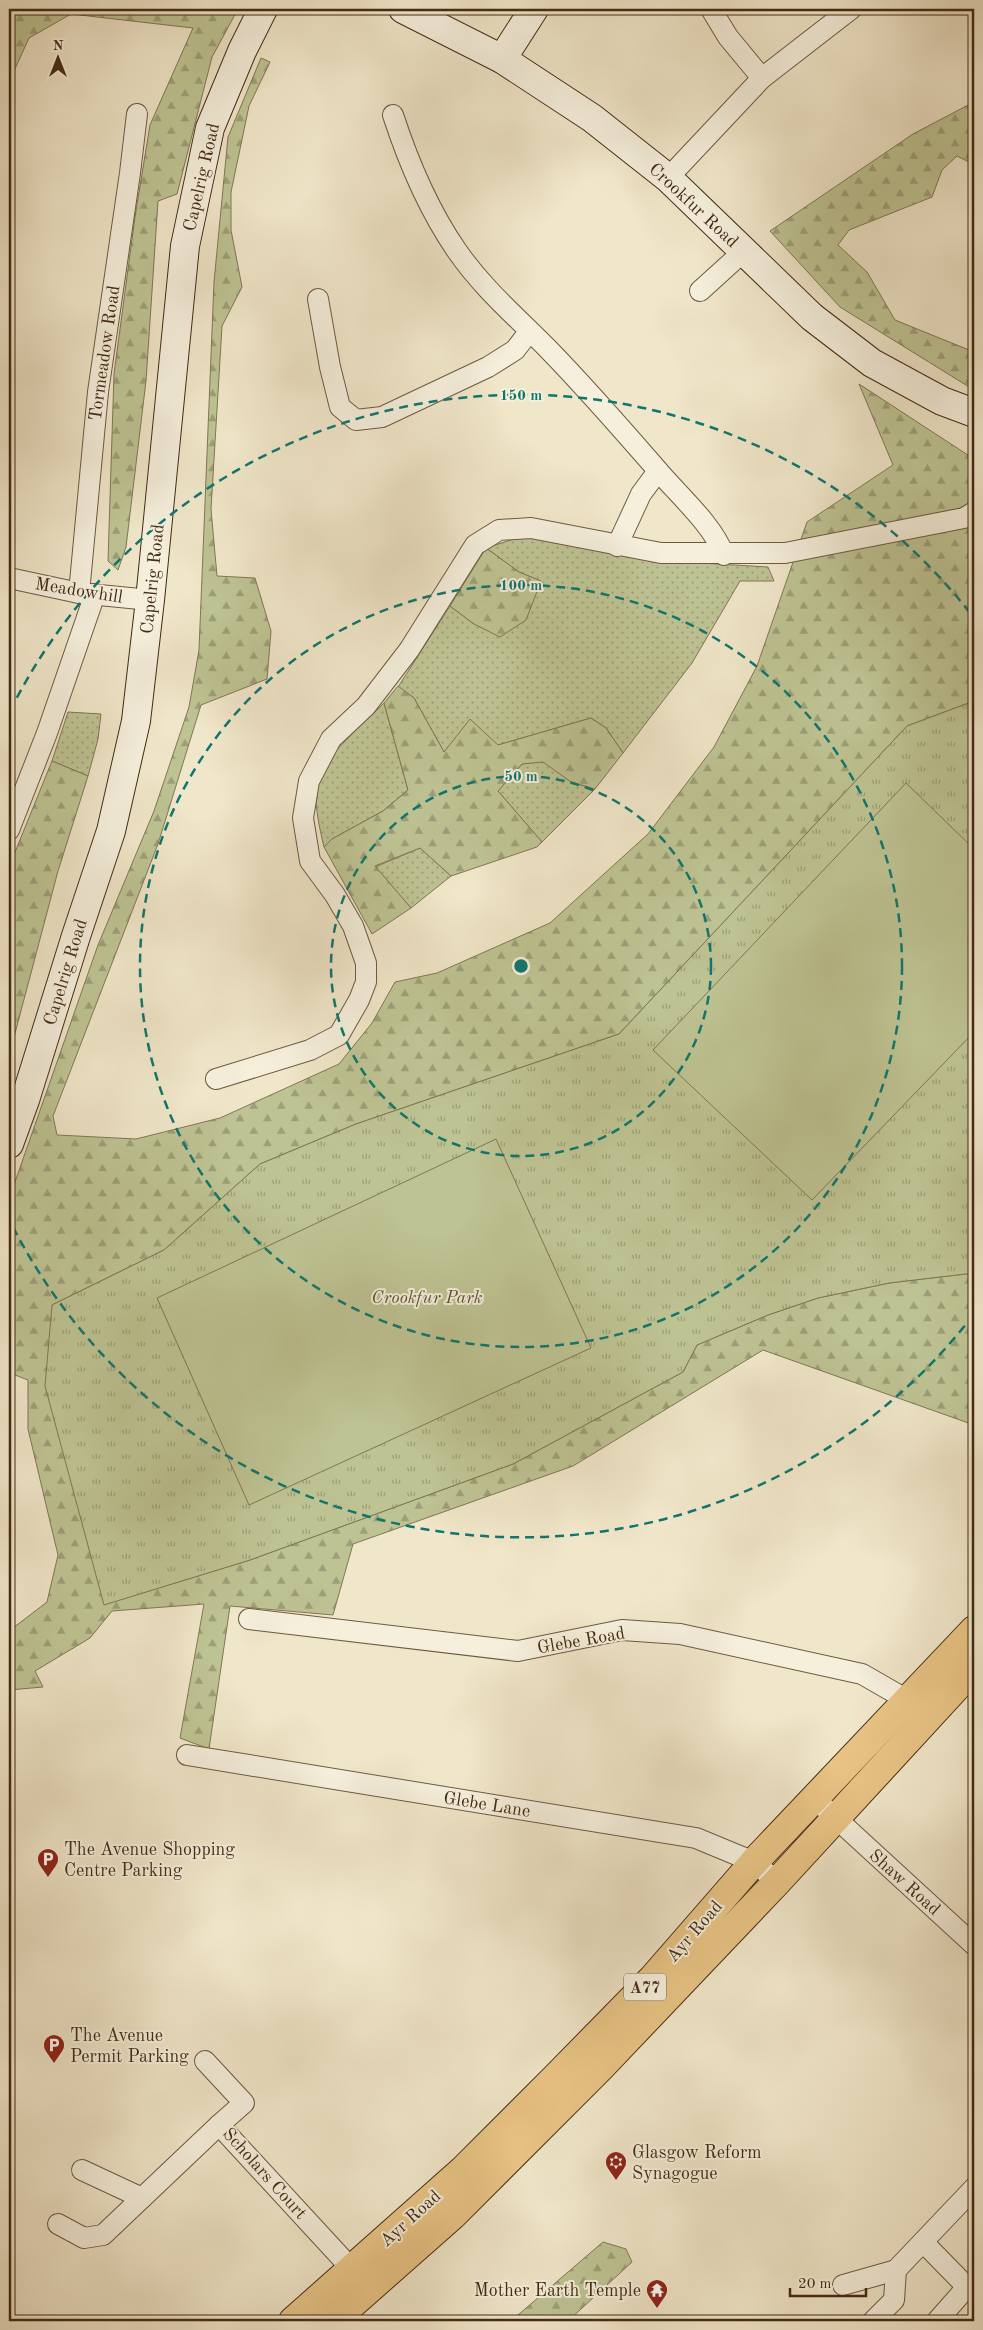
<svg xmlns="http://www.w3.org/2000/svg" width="983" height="2330" viewBox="0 0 983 2330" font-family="'Old Standard TT',serif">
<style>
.grass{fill:url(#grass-dots);stroke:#807754}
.forest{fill:url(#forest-firs);stroke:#807754}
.park{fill:url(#park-tufts);stroke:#807754}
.garden{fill:#bec393;stroke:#807754}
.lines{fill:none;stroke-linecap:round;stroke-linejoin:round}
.street-casing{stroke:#6e5a41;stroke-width:22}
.secondary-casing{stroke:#432b14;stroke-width:30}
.primary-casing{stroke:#432b14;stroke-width:30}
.street{stroke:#f5efdc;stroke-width:20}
.secondary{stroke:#f5efdc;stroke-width:28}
.primary{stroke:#e8c384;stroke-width:28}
.ring{fill:none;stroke:#0f766e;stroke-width:2.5;stroke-dasharray:9 6}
.labels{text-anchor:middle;stroke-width:4;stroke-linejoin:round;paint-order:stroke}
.shield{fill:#f5efdc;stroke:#786650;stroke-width:1}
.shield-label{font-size:16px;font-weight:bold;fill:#432b14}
.street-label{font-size:18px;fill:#432b14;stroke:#f5efdc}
.park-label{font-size:18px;font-style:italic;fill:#625134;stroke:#f5efdc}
.poi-label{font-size:18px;fill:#432b14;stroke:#f5efdc;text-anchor:start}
.centre{fill:#0f766e;stroke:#f5efdc;stroke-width:2.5}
.ring-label{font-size:15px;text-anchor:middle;font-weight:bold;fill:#0f766e;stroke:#f5efdc;stroke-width:4;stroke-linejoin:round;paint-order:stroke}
</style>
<defs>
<pattern id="grass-dots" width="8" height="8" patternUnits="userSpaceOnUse" patternTransform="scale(1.25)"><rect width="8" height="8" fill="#bec393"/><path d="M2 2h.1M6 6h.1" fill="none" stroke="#9c9f77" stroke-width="1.8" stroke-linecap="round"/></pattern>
<pattern id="forest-firs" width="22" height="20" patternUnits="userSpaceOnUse" patternTransform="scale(1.25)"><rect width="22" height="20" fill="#bec393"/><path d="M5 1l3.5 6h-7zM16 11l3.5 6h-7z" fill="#9c9f77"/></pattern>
<pattern id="park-tufts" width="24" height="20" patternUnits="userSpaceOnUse" patternTransform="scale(1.25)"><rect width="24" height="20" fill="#bec393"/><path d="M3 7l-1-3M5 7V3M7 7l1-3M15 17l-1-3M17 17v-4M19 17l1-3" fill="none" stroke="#9c9f77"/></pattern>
</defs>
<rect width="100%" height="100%" fill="#f0e6c9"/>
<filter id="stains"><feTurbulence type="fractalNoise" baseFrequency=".004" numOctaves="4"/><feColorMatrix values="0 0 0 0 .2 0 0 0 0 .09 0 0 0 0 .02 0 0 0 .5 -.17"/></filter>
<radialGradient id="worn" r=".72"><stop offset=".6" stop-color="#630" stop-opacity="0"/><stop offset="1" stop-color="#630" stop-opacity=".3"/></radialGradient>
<g class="grass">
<path d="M520,537L544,539L649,560L768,567L774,581H740L692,663L623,753L606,728L591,718L498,745L444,752L414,698L398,687L450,606L474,624L540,581L519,572L486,548Z"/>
<path d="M384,703L408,790L383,811L332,839L324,847C320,831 312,794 317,778C324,758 368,719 384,703Z"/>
<path d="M68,712L101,714L98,739L88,776L52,761Z"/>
<path d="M543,761L571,782L595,789L542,842L498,791L522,764Z"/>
<path d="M420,848L451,876L411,908L375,867Z"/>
</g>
<g class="forest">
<path d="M9,9H238L212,57L177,194L158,201L146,381L126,547L118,570L108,561L114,374L135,217L150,125L193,28L71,14L29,38L9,82Z"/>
<path d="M261,58L270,62L249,106L231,192V230L242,287L222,326L211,509L217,576L255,578L271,631L267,679L201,705L158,844L53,1116L57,1135L136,1139L220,1118L339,1064L372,1023L395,982L437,973L550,923L648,834L714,747L757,666L807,522L893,465L859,384L974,459V701L907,726L619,1034L356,1124L260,1164L164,1250L52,1305L105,1604L250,1560L513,1464L683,1372L697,1345L768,1315L818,1298L889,1283L974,1273V1425L763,1350L573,1466L353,1544L333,1615L230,1606L209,1749L180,1738L204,1604L112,1611L90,1638L35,1671L43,1687L9,1690V1631L47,1602L58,1555L28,1429V1380L10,1373L9,1370V1199L98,945L154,811L189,707L199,650L214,282L228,137Z"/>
<path d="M974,102V167L969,162L957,156L942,170L932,197L849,230L838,245L867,272L895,320L974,352V390L840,307L770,231L913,134Z"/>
<path d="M486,548L519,572L541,581L526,620L500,637L474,624L450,606Z"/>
<path d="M398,686L414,698L444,752L470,719L498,745L591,718L606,728L623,753L595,789L571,782L543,762L522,764L498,791L542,842L537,847L451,876L420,848L375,866L411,908L372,934L324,847L332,839L383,811L408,790L384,703Z"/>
<path d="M52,761L88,776L58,871L9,1056V867Z"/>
<path d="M603,2242L626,2249L632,2262L568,2321H511Z"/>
</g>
<path class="park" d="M974,701V1273L889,1283L818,1298L768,1315L697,1345L683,1372L513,1464L250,1560L104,1605L45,1386L52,1305L164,1250L260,1164L356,1124L619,1034L907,726Z"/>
<g class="garden">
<path d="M906,783L974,849V1032L812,1200L653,1050Z"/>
<path d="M496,1139L591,1348L249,1505L157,1298Z"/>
</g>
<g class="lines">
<g class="street-casing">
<g id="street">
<path d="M711,9L728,37L762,78"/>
<path d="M393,115C409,164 428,209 457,251C485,291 517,317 550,351C586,388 620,427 654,466C676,493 712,523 724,555"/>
<path d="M668,178L762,78L851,9"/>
<path d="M700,291L744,251"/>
<path d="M318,299L330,367L340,407L356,420L382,417L488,367L515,350L529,332"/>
<path d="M617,546L641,494L658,471"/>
<path d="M9,578L79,593L150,600"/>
<path d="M79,593L98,392L130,173L137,114"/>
<path d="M9,830L47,733L95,594"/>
<path d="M216,1079L310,1050L339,1035L359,1000L366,982V963L353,926L335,895L310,861L303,818L309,781L331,739L366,706L409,650L475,545L499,530L531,528L661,553H785L964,518L974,512"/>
<path d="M249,1619L518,1651L622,1630L680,1634L862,1674L909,1701L917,1709"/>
<path d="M187,1755L696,1838L754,1862L777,1882"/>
<path d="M815,1799L974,1945"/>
<path d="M205,2061L244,2103L219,2125L360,2278"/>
<path d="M82,2170L142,2198"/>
<path d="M58,2224L84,2238L103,2235L219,2125"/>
<path d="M923,2242L967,2287L937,2321"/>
<path d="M843,2285L896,2270"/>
<path d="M873,2321L894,2300L896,2270L974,2188"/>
</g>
</g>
<g class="secondary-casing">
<g id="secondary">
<path d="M403,9L502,59L592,118L668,178L812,317L872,363L942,401L974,413"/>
<path d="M502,59L534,9"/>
<path d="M9,1144L25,1100L76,936L111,831L136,721L150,600L185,246L210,128L242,51L263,9"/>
</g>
</g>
<g class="primary-casing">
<g id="primary">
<path d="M293,2321L463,2170L556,2077L653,1978L754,1862L974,1630"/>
<path d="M333,2321L453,2215L600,2068L777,1882L974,1668"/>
</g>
</g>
<use href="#street" class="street"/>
<use href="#secondary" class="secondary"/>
<use href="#primary" class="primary"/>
</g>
<g class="ring">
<circle cx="521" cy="966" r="190"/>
<circle cx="521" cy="966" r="381"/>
<path d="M974 1314A571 571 0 0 1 10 1221M10 711A571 571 0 0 1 974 618"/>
</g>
<defs>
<g id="parking-pin" transform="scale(1.125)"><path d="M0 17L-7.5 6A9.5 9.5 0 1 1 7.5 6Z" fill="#8f2418" stroke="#f5efdc"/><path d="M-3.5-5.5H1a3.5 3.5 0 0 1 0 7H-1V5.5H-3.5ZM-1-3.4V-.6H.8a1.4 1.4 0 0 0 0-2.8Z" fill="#fff"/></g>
<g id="synagogue-pin" transform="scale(1.125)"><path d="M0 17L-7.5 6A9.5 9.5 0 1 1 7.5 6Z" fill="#8f2418" stroke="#f5efdc"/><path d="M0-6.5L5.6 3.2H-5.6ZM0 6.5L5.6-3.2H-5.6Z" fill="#fff"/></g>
<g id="temple-pin" transform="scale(1.125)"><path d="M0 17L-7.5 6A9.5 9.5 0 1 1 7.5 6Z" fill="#8f2418" stroke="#f5efdc"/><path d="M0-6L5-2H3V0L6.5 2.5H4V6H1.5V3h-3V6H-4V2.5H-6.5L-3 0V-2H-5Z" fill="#fff"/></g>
</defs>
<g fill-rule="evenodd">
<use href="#parking-pin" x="48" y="1859"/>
<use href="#parking-pin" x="54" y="2045"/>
<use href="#synagogue-pin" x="616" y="2162"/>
<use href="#temple-pin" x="657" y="2290"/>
</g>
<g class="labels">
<rect class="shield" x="624" y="1973.5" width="42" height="27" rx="4"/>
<g class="shield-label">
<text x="645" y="1993">A77</text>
</g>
<g class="street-label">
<text transform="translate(201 177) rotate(-77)" y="6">Capelrig Road</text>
<text transform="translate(694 205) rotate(43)" y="6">Crookfur Road</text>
<text transform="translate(104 353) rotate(-82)" y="6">Tormeadow Road</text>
<text transform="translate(152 579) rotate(-84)" y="6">Capelrig Road</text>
<text transform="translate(79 590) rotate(9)" y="6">Meadowhill</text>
<text transform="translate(65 972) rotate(-73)" y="6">Capelrig Road</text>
<text transform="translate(581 1640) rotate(-10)" y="6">Glebe Road</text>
<text transform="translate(487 1804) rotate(9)" y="6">Glebe Lane</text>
<text transform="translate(905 1882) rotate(42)" y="6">Shaw Road</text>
<text transform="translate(694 1931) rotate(-49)" y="6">Ayr Road</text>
<text transform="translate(265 2173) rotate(48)" y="6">Scholars Court</text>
<text transform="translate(410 2218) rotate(-42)" y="6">Ayr Road</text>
</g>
<g class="park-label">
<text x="427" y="1303">Crookfur Park</text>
</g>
<g class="poi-label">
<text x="64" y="1855">The Avenue Shopping<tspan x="64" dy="21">Centre Parking</tspan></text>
<text x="70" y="2041">The Avenue<tspan x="70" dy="21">Permit Parking</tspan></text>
<text x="632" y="2158">Glasgow Reform<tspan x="632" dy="21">Synagogue</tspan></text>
<text x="641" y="2296" text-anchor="end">Mother Earth Temple</text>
</g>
</g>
<circle cx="521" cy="966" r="8" class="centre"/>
<g class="ring-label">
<text x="521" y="400">150 m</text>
<text x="521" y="590">100 m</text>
<text x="521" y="781">50 m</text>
</g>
<rect width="983" height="2330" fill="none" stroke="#f0e6c9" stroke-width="30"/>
<rect x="10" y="10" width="963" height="2310" fill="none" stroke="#432b14" stroke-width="2.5"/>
<rect x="15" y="15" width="953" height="2300" fill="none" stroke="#432b14"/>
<g transform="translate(58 58)" stroke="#f5efdc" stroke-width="4" paint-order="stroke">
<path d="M0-4L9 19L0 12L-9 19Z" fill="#432b14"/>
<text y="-8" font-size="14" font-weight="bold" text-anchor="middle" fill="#432b14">N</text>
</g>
<path d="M790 2288v8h76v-8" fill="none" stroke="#432b14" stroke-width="2.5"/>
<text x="798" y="2288" font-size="15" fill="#432b14" stroke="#f5efdc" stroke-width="4" paint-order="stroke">20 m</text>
<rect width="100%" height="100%" filter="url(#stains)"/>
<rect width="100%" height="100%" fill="url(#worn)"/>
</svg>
